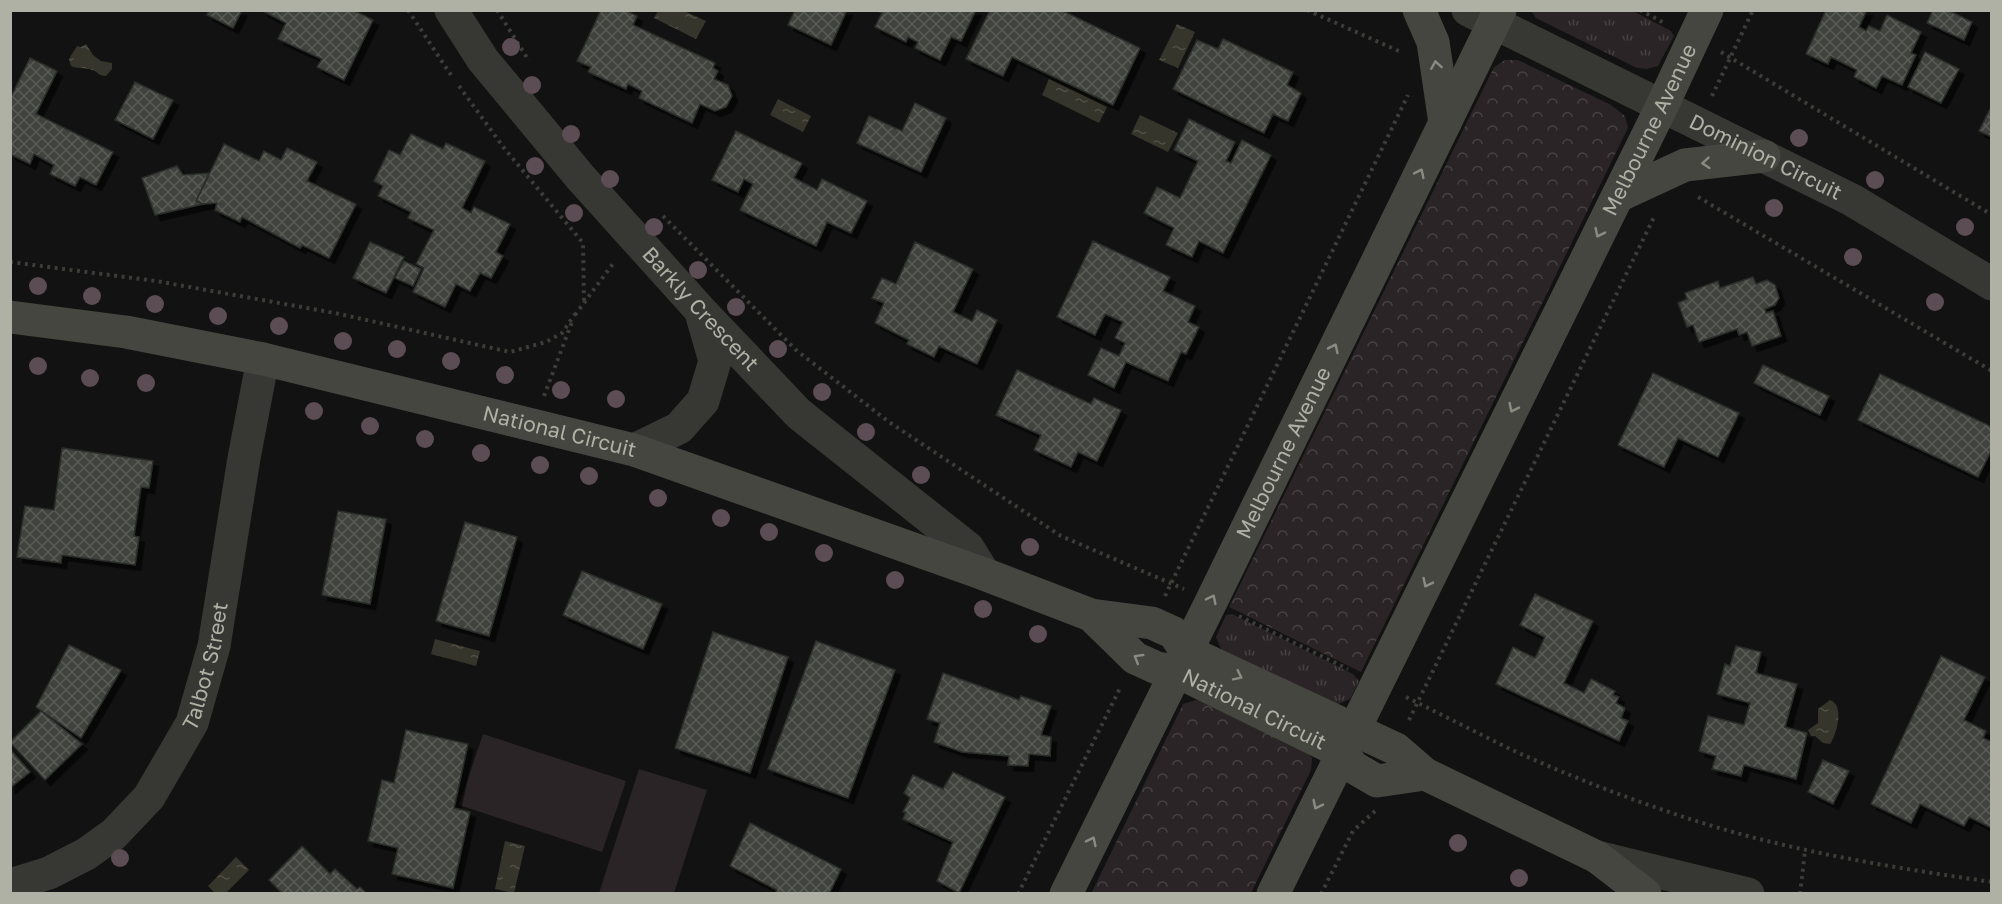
<svg xmlns="http://www.w3.org/2000/svg" width="2002" height="904" viewBox="0 0 2002 904" font-family="'Golos Text',sans-serif">
<style>
.grass{fill:url(#grass-tufts)}
.park{fill:url(#park-crowns)}
.pitch{fill:#2b2427}
.water{fill:url(#water-ripples)}
.building{fill:url(#building-cross-hatch);stroke:#2c2e2b;stroke-width:1.5;filter:url(#shadow)}
.lines{fill:none;stroke-linecap:round;stroke-linejoin:round}
.path{stroke:#3c3d38;stroke-width:4;stroke-dasharray:3 4.5;stroke-linecap:butt}
.street{stroke:#373834;stroke-width:33}
.secondary{stroke:#454640;stroke-width:33}
.tree{fill:#5c4c54}
.oneway{stroke:#8a8c81}
.labels{text-anchor:middle;stroke-width:6;stroke-linejoin:round;paint-order:stroke}
.street-label{font-size:21px;fill:#afb1a4;stroke:#0c0d0c}
</style>
<defs>
<pattern id="grass-tufts" width="24" height="20" patternUnits="userSpaceOnUse" patternTransform="scale(1.5)"><rect width="24" height="20" fill="#2b2427"/><path d="M3 7l-1-3M5 7V3M7 7l1-3M15 17l-1-3M17 17v-4M19 17l1-3" fill="none" stroke="#474143"/></pattern>
<pattern id="park-crowns" width="20" height="18" patternUnits="userSpaceOnUse" patternTransform="scale(1.5)"><rect width="20" height="18" fill="#2b2427"/><path d="M2 6a3 3 0 1 1 6 0M12 15a3 3 0 1 1 6 0" fill="none" stroke="#474143"/></pattern>
<pattern id="water-ripples" width="26" height="14" patternUnits="userSpaceOnUse" patternTransform="scale(1.5)"><rect width="26" height="14" fill="#36352b"/><path d="M2 4q2-2 4 0t4 0M15 11q2-2 4 0t4 0" fill="none" stroke="#515047"/></pattern>
<pattern id="building-cross-hatch" width="8" height="8" patternUnits="userSpaceOnUse" patternTransform="scale(1.5)"><rect width="8" height="8" fill="#41423e"/><path d="M0 0l8 8M0 8l8-8" fill="none" stroke="#5a5b57"/></pattern>
<filter id="shadow"><feDropShadow dx="5.5" dy="5.5" stdDeviation="0" flood-color="#0009"/></filter>
</defs>
<rect width="100%" height="100%" fill="#111211"/>
<g class="grass">
<path d="M1531,11H1633L1671,31L1674,36L1658,66L1647,69L1637,68L1536,18Z"/>
<path d="M1232,614L1353,674L1359,681L1350,699L1327,709L1224,656L1216,637L1226,615Z"/>
</g>
<g class="park">
<path d="M1505,60H1518L1611,105L1625,116L1628,128L1361,672L1229,607L1494,67Z"/>
<path d="M1200,699L1304,748L1312,758L1311,770L1251,893L1091,894L1183,704Z"/>
</g>
<g class="pitch">
<path d="M483,734L626,781L602,852L459,805Z"/>
<path d="M639,769L707,790L674,893H599Z"/>
</g>
<g class="water">
<path d="M658,11H684L706,21L696,39L654,18Z"/>
<path d="M1177,24L1195,32L1178,68L1159,60Z"/>
<path d="M86,44L93,55L101,61L112,63V69L106,76C98,76 99,72 92,70C84,67 78,69 71,66L69,59L77,46L81,47Z"/>
<path d="M1049,79L1107,107L1099,123L1042,95Z"/>
<path d="M778,99L811,116L803,132L770,115Z"/>
<path d="M1140,115L1178,133L1168,152L1131,134Z"/>
<path d="M435,639L480,651L476,666L431,654Z"/>
<path d="M1830,700C1845,705 1837,734 1830,744L1823,743L1815,736H1811L1808,730L1818,723V709Z"/>
<path d="M505,841L525,846L514,893L495,889Z"/>
<path d="M236,857L249,870L226,893H215L208,886Z"/>
</g>
<g class="building">
<path d="M209,10H242L233,28L207,15Z"/>
<path d="M261,10H353L373,20L344,80L317,67L322,59L278,39L286,23Z"/>
<path d="M601,10H625L637,16L633,25L715,63L713,68L718,71L714,79L728,85L732,96L726,107L715,111L700,104L692,123L639,98L642,91L628,84L626,89L588,72L591,67L577,61Z"/>
<path d="M795,10H847L831,45L788,25Z"/>
<path d="M876,10H976L961,41L951,37L940,60L915,48L918,42L908,37L906,42L875,27L882,13Z"/>
<path d="M990,10H1061L1140,48L1113,105L1012,57L1003,76L966,59Z"/>
<path d="M1826,10H1867L1859,27L1866,31L1869,26L1880,31L1887,15L1921,32L1911,53L1916,55L1902,85L1882,76L1876,88L1854,77L1857,70L1831,57L1828,64L1806,54Z"/>
<path d="M1933,10H1948L1972,22L1964,40L1927,23Z"/>
<path d="M1223,39L1293,72L1287,85L1301,93L1288,121L1273,114L1264,133L1173,89L1197,40L1218,49Z"/>
<path d="M1925,52L1959,69L1941,103L1908,87Z"/>
<path d="M30,58L57,71L36,114L113,152L96,185L80,177L75,186L50,174L54,165L34,154L30,164L10,154V99Z"/>
<path d="M135,82L173,100L153,139L115,120Z"/>
<path d="M915,103L946,118L921,172L857,143L869,116L902,131Z"/>
<path d="M1992,105V137L1979,131Z"/>
<path d="M1189,119L1235,142L1226,161L1231,163L1242,140L1271,155L1223,253L1199,241L1192,257L1166,245L1174,228L1144,213L1157,187L1180,198L1198,161L1174,150Z"/>
<path d="M736,131L802,163L794,178L817,190L822,179L867,201L851,233L827,222L816,246L740,210L753,184L744,179L738,192L712,180Z"/>
<path d="M411,134L443,149L446,143L485,161L462,208L471,213L474,207L510,224L496,252L503,256L491,278L480,273L470,291L456,284L445,307L413,292L424,268L416,264L434,230L408,218L411,212L378,196L383,186L374,181L389,150L400,155Z"/>
<path d="M224,144L259,161L264,151L281,160L287,148L317,162L307,181L356,204L329,258L302,245L300,248L242,217L240,222L215,210L217,203L203,204L196,201Z"/>
<path d="M177,166L183,175L209,173L196,201L203,204L155,215L142,178Z"/>
<path d="M1093,241L1170,277L1163,291L1195,306L1188,322L1199,327L1186,354L1181,352L1168,381L1126,362L1114,388L1088,375L1101,348L1119,356L1125,343L1115,338L1123,322L1105,314L1095,335L1057,317Z"/>
<path d="M370,242L404,257L386,293L353,278Z"/>
<path d="M915,242L973,269L953,312L972,321L977,310L997,320L977,364L939,346L934,357L907,344L909,340L875,323L884,303L872,298L882,278L896,284Z"/>
<path d="M404,261L421,269L413,286L395,278Z"/>
<path d="M1753,277L1756,284L1767,280L1775,285L1779,298L1775,305L1765,309L1766,313L1773,311L1781,336L1752,346L1747,332L1739,335L1737,329L1699,342L1693,325L1687,327L1678,303L1687,299L1685,293L1718,281L1720,288Z"/>
<path d="M1763,365L1829,396L1820,415L1754,383Z"/>
<path d="M1017,370L1091,404L1094,398L1121,410L1097,461L1078,452L1071,467L1034,450L1041,435L996,415Z"/>
<path d="M1653,373L1739,413L1718,457L1678,438L1664,467L1618,445Z"/>
<path d="M1880,374L1992,427V449L1978,477L1858,420Z"/>
<path d="M62,448L153,461L149,488L141,487L134,536L139,537L135,565L62,555L61,563L17,557L25,506L54,510Z"/>
<path d="M338,511L386,519L370,604L322,595Z"/>
<path d="M465,522L517,537L489,636L436,621Z"/>
<path d="M582,571L662,604L643,649L563,615Z"/>
<path d="M1535,594L1593,621L1564,683L1584,693L1591,679L1615,691L1613,695L1619,697L1616,703L1625,708L1621,718L1628,721L1619,741L1496,684L1513,647L1535,658L1545,637L1520,625Z"/>
<path d="M713,632L788,657L750,773L675,748Z"/>
<path d="M816,641L895,670L848,798L768,769Z"/>
<path d="M69,645L121,670L81,738L36,707Z"/>
<path d="M1736,646L1761,652L1756,673L1797,684L1785,727L1807,733L1796,779L1744,765L1741,776L1712,769L1716,756L1699,751L1708,716L1744,725L1750,703L1717,694L1725,664L1730,666Z"/>
<path d="M1941,656L1985,677L1964,720L1986,731L1983,738L1992,742V828L1969,817L1964,826L1920,804L1911,823L1871,804Z"/>
<path d="M943,673L1019,700L1021,696L1051,706L1041,735L1051,737L1050,756L1029,754L1028,766L1008,765L1009,756L962,752L934,742L940,723L927,719Z"/>
<path d="M41,711L82,744L45,780L10,742Z"/>
<path d="M406,730L468,744L454,808L470,812L453,888L392,874L398,848L368,841L382,780L394,783Z"/>
<path d="M10,749L30,772L10,788Z"/>
<path d="M1823,760L1849,771L1833,804L1808,792Z"/>
<path d="M953,772L1005,797L959,893L937,881L953,842L903,819L906,812H903L910,798L904,793L913,775L943,789Z"/>
<path d="M750,823L841,869L829,894H775L777,890L730,866Z"/>
<path d="M302,846L330,874L335,869L357,889L360,887L367,894H283L269,880Z"/>
</g>
<g class="lines">
<g class="path">
<path d="M408,10L451,75"/>
<path d="M497,10L529,61"/>
<path d="M1307,10L1401,52"/>
<path d="M1640,10L1666,24"/>
<path d="M1721,52L1992,215"/>
<path d="M459,86L504,148L583,243L584,302"/>
<path d="M1712,96L1753,10"/>
<path d="M1698,197L1992,371"/>
<path d="M663,216L796,350L889,422L1061,536L1184,589"/>
<path d="M10,262L156,281L335,313L510,352L546,342L562,333L575,314"/>
<path d="M575,315L615,261"/>
<path d="M544,396L572,322"/>
<path d="M1165,596L1408,95"/>
<path d="M1239,616L1348,669"/>
<path d="M1406,697C1440,714 1474,731 1508,748C1566,775 1629,799 1690,819C1788,851 1890,867 1992,882"/>
<path d="M1409,720L1654,217"/>
<path d="M1018,894L1121,686"/>
<path d="M1321,894L1353,831L1375,811"/>
<path d="M1800,894L1805,851"/>
</g>
<g class="street">
<path id="s1" d="M451,10L483,60L581,178L701,311L799,414L968,548L984,574"/>
<path id="s2" d="M1468,10L1852,200L1992,284"/>
<path d="M634,450L679,428L703,401L715,361L702,316"/>
<path d="M1597,857L1748,894"/>
<path id="s3" d="M10,885L49,873L86,854L114,834L149,797L192,723L214,646L244,458L263,359"/>
</g>
<g class="secondary">
<path d="M1419,10L1433,42L1445,123"/>
<path d="M1618,196L1685,165L1764,156"/>
<path id="s4" d="M10,317L126,332L263,359L634,450L984,574L1091,615L1152,623L1174,633L1186,651L1396,749L1425,774L1597,857L1645,894"/>
<path id="s5" d="M1091,615L1135,658L1157,668L1176,671L1343,753L1353,767L1377,781L1425,774"/>
<path id="s6" d="M1066,894L1211,602L1500,10"/>
<path id="s7" d="M1273,894L1662,106L1707,10"/>
</g>
</g>
<g class="tree">
<circle cx="511" cy="47" r="9"/>
<circle cx="532" cy="85" r="9"/>
<circle cx="571" cy="134" r="9"/>
<circle cx="1799" cy="138" r="9"/>
<circle cx="535" cy="166" r="9"/>
<circle cx="610" cy="179" r="9"/>
<circle cx="1875" cy="180" r="9"/>
<circle cx="1774" cy="208" r="9"/>
<circle cx="574" cy="213" r="9"/>
<circle cx="654" cy="227" r="9"/>
<circle cx="1965" cy="227" r="9"/>
<circle cx="1853" cy="257" r="9"/>
<circle cx="698" cy="270" r="9"/>
<circle cx="38" cy="286" r="9"/>
<circle cx="92" cy="296" r="9"/>
<circle cx="1935" cy="302" r="9"/>
<circle cx="155" cy="304" r="9"/>
<circle cx="736" cy="307" r="9"/>
<circle cx="218" cy="316" r="9"/>
<circle cx="279" cy="326" r="9"/>
<circle cx="343" cy="341" r="9"/>
<circle cx="397" cy="349" r="9"/>
<circle cx="778" cy="349" r="9"/>
<circle cx="451" cy="361" r="9"/>
<circle cx="38" cy="366" r="9"/>
<circle cx="505" cy="375" r="9"/>
<circle cx="90" cy="378" r="9"/>
<circle cx="146" cy="383" r="9"/>
<circle cx="561" cy="390" r="9"/>
<circle cx="822" cy="392" r="9"/>
<circle cx="616" cy="399" r="9"/>
<circle cx="314" cy="411" r="9"/>
<circle cx="370" cy="426" r="9"/>
<circle cx="866" cy="432" r="9"/>
<circle cx="425" cy="439" r="9"/>
<circle cx="481" cy="453" r="9"/>
<circle cx="540" cy="465" r="9"/>
<circle cx="921" cy="475" r="9"/>
<circle cx="589" cy="476" r="9"/>
<circle cx="658" cy="498" r="9"/>
<circle cx="721" cy="518" r="9"/>
<circle cx="769" cy="532" r="9"/>
<circle cx="1030" cy="547" r="9"/>
<circle cx="824" cy="553" r="9"/>
<circle cx="895" cy="580" r="9"/>
<circle cx="983" cy="609" r="9"/>
<circle cx="1038" cy="634" r="9"/>
<circle cx="1458" cy="843" r="9"/>
<circle cx="120" cy="858" r="9"/>
<circle cx="1519" cy="878" r="9"/>
</g>
<defs><path id="oneway-chevron" d="M-2-3.5L2.5 0L-2 3.5" fill="none" stroke-width="1.6" stroke-linecap="round" stroke-linejoin="round" transform="scale(1.5)"/></defs>
<g class="oneway">
<use href="#oneway-chevron" transform="translate(1436 65) rotate(-99)"/>
<use href="#oneway-chevron" transform="translate(1706 163) rotate(175)"/>
<use href="#oneway-chevron" transform="translate(1420 173) rotate(-64)"/>
<use href="#oneway-chevron" transform="translate(1599 233) rotate(116)"/>
<use href="#oneway-chevron" transform="translate(1334 348) rotate(-64)"/>
<use href="#oneway-chevron" transform="translate(1513 408) rotate(116)"/>
<use href="#oneway-chevron" transform="translate(1427 583) rotate(116)"/>
<use href="#oneway-chevron" transform="translate(1212 599) rotate(-64)"/>
<use href="#oneway-chevron" transform="translate(1138 658) rotate(-149)"/>
<use href="#oneway-chevron" transform="translate(1238 676) rotate(26)"/>
<use href="#oneway-chevron" transform="translate(1317 805) rotate(116)"/>
<use href="#oneway-chevron" transform="translate(1092 841) rotate(-64)"/>
</g>
<g class="labels">
<g class="street-label">
<text dy="7" stroke="none"><textPath href="#s7" startOffset="852">Melbourne Avenue</textPath></text>
<text dy="7" stroke="none"><textPath href="#s2" startOffset="332">Dominion Circuit</textPath></text>
<text dy="7" stroke="none"><textPath href="#s1" startOffset="390">Barkly Crescent</textPath></text>
<text dy="7" stroke="none"><textPath href="#s4" startOffset="562">National Circuit</textPath></text>
<text dy="7" stroke="none"><textPath href="#s6" startOffset="492">Melbourne Avenue</textPath></text>
<text dy="7" stroke="none"><textPath href="#s3" startOffset="312">Talbot Street</textPath></text>
<text dy="7" stroke="none"><textPath href="#s5" startOffset="192">National Circuit</textPath></text>
</g>
</g>
<rect width="2002" height="904" fill="none" stroke="#afb1a4" stroke-width="24"/>
</svg>
